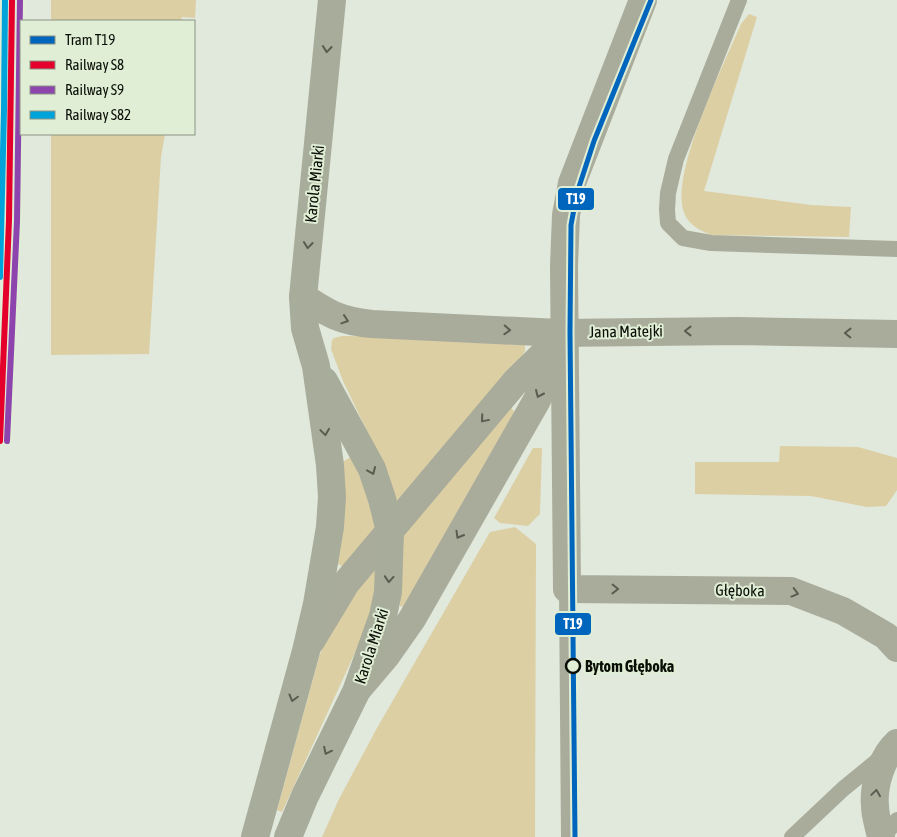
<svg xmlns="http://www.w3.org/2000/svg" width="897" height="837" viewBox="0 0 897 837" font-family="'Asap Condensed',sans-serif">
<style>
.green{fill:#dccfa4}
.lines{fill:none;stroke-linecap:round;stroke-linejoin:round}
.service{stroke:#a9ac9b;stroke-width:16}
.minor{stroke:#a9ac9b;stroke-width:28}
.secondary{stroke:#a8ac9a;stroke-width:28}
.rail-1-casing{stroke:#e0eed6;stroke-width:10}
.rail-2-casing{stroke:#e0eed6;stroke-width:10}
.rail-3-casing{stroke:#e0eed6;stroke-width:10}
.rail-1{stroke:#e4002b;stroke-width:6}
.rail-2{stroke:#8e44ad;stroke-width:6}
.rail-3{stroke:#01a4da;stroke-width:6}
.tram-1-casing{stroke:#e0eed6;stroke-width:9}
.tram-1{stroke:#0065bd;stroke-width:5}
.oneway{stroke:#585d50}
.oneway2{stroke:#595d50}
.stop-dot{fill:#e0eed6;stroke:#090e06;stroke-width:2.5}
.labels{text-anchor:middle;stroke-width:4;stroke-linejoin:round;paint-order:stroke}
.street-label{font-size:16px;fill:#090e06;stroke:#e0eed6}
.stop-label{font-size:16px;font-weight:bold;fill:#090e06;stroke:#e0eed6;text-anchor:start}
.line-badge{stroke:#e0eed6;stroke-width:2}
.badge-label{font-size:14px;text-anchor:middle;font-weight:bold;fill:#fff}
</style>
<rect width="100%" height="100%" fill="#e1e8dc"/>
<g class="green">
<path d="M51,0H196L195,18L182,17L181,21H51Z"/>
<path d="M749,14L757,17L704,191L811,205L851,207L849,237L711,235C700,230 690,226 685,215C667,179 725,62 741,24Z"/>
<path d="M51,134H165L161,157L149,354L51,355Z"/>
<path d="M342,336L517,338L525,343V351L519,361L397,503L377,452L343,381L331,349L332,340L334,338Z"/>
<path d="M511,408L515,412L403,607L400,606L402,533Z"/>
<path d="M780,446L858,447L897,458V490L886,506L867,507L811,496L695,494V462H779Z"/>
<path d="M533,448H542L540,514L528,526L500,523L494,518Z"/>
<path d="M349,458H351L360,464L376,526L343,567L337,563L345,513L343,464L344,461Z"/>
<path d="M515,527L536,544L535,837H322L339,799L377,728L490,532Z"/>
<path d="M376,565L373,607L364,633L282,812L277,810L319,657L335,616Z"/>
</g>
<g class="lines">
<g class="service">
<path d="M739,0L676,159L668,193L667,210L668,223L683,238L711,243L897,249"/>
<path d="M567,589L569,837"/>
<path d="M792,837L843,789L882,757"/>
<path d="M883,837L897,820"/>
</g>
<g class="minor">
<path d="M643,0L572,183L566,215L564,266L567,589L791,591L843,611L886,636L897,648"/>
<path d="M303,297C329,314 340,321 372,324L559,333L737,331L897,334"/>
<path d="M311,641L346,583L516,381L555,343"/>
<path d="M358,689L386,656L412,619L537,400L560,343"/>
<path d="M881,837C879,827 875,816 875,806C873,785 882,757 897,743"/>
</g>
<g class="secondary">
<path d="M255,837L306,651L317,604L330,527L332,497L330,465L316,366L305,328L303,297L332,0"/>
<path d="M288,837L305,796L356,692L383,616L388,592L390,531L382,499L372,469L324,381"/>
</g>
<g class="rail-1-casing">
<path id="rail-1" d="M0,441L9,220L12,0"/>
</g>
<g class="rail-2-casing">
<path id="rail-2" d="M7,441L17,221L20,0"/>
</g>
<g class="rail-3-casing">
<path id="rail-3" d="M0,277L4,110L5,0"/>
</g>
<use href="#rail-1" class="rail-1"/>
<use href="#rail-2" class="rail-2"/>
<use href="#rail-3" class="rail-3"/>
<g class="tram-1-casing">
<path id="tram-1" d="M575,837L570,332L571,225L577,193L594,141L651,0"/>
</g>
<use href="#tram-1" class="tram-1"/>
</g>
<defs><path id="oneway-chevron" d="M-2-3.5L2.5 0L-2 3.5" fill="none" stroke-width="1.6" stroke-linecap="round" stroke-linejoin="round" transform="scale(1.25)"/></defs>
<g class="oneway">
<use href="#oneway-chevron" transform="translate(327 49) rotate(96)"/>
<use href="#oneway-chevron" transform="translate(308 245) rotate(96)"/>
<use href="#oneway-chevron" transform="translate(325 432) rotate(82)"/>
<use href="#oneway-chevron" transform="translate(372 471) rotate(67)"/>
<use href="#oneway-chevron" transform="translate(389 579) rotate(94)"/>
<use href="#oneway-chevron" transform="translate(293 698) rotate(105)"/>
<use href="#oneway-chevron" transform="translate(327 751) rotate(116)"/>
</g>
<g class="oneway2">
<use href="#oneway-chevron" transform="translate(345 320) rotate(18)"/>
<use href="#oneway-chevron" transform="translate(507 330) rotate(3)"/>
<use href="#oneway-chevron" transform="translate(688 331) rotate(180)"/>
<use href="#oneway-chevron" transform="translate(848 333) rotate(-179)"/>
<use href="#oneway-chevron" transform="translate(539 394) rotate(114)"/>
<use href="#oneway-chevron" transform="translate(484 419) rotate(130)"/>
<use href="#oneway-chevron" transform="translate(459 535) rotate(120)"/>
<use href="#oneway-chevron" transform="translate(615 589) rotate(1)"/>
<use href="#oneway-chevron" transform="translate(795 593) rotate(15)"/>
<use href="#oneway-chevron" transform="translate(876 793) rotate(-82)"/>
</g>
<circle class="stop-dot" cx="573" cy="666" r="7"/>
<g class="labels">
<g class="street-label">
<text transform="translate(314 184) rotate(-84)" y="6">Karola Miarki</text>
<text transform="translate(626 331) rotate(-1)" y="6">Jana Matejki</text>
<text transform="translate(740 590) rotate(1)" y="6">Głęboka</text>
<text transform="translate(371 646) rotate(-72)" y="6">Karola Miarki</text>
</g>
<g class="stop-label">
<text x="585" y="672">Bytom Głęboka</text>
</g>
</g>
<g class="line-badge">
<rect x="557" y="187" width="38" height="24" rx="5" fill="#0065bd"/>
<rect x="554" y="612" width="38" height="24" rx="5" fill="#0065bd"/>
</g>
<g class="badge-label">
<text x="576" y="204">T19</text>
<text x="573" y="629">T19</text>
</g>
<rect x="20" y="20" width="175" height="115" fill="#e0eed6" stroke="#8a9483"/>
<rect x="30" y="36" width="25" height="8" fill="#0065bd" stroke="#8a9483"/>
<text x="65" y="45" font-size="15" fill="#090e06">Tram T19</text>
<rect x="30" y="61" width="25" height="8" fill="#e4002b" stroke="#8a9483"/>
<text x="65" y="70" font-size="15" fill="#090e06">Railway S8</text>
<rect x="30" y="86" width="25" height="8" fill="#8e44ad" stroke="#8a9483"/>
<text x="65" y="95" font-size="15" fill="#090e06">Railway S9</text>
<rect x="30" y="111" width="25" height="8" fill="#01a4da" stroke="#8a9483"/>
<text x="65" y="120" font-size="15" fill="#090e06">Railway S82</text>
</svg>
